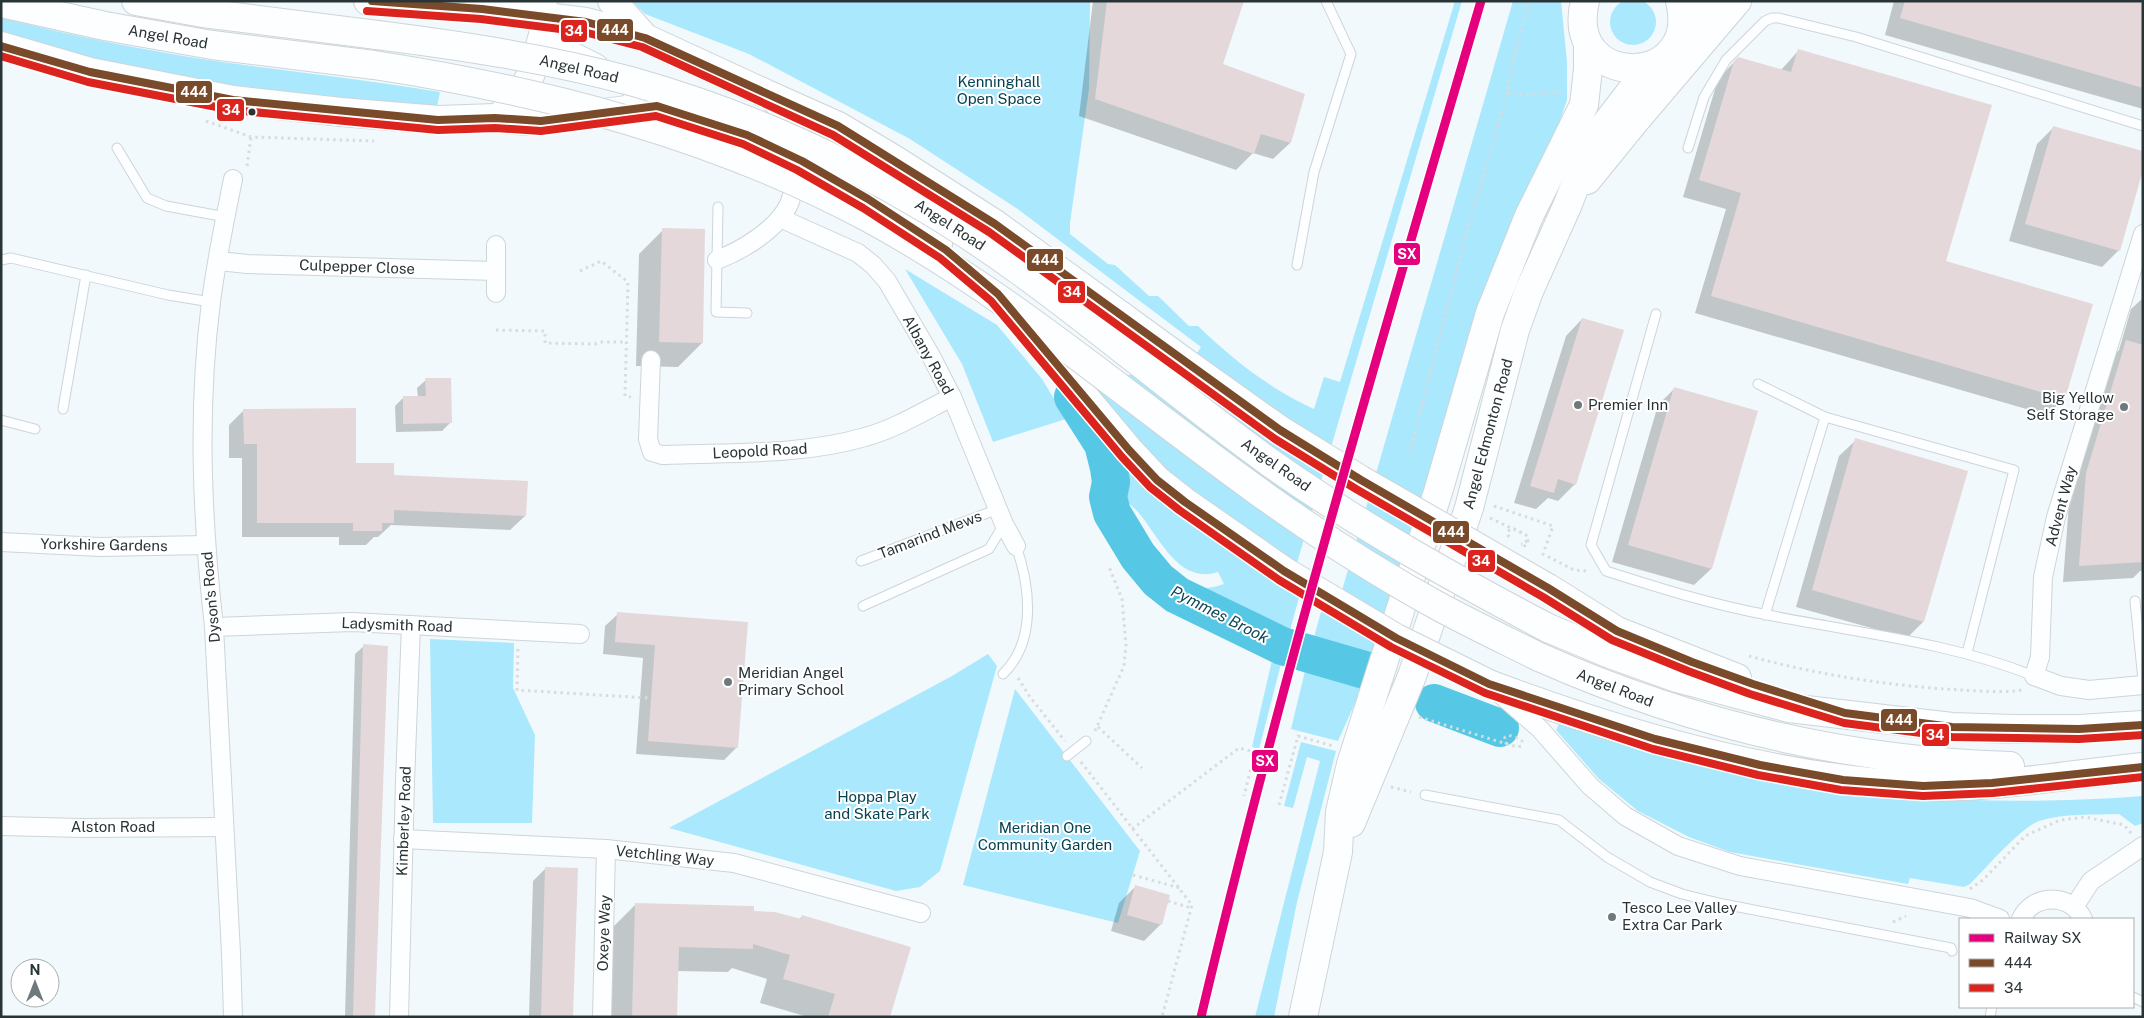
<svg xmlns="http://www.w3.org/2000/svg" width="2144" height="1018" viewBox="0 0 2144 1018" font-family="'Public Sans',sans-serif">
<style>
.green{fill:#a9e8fd}
.shadow{fill:#0003}
.lines{fill:none;stroke-linecap:round;stroke-linejoin:round}
.river{stroke:#56c7e4;stroke-width:38}
.building{fill:#e5d8db}
.lane-casing{stroke:#cdd5d8;stroke-width:11}
.street-casing{stroke:#cdd5d8;stroke-width:20}
.primary-casing{stroke:#cdd5d8;stroke-width:30}
.highway-casing{stroke:#cdd5d8;stroke-width:30}
.path{stroke:#d9dbdd;stroke-width:3;stroke-dasharray:2.5 4;stroke-linecap:butt}
.lane{stroke:#fdfeff;stroke-width:9}
.street{stroke:#fdfeff;stroke-width:18}
.primary{stroke:#fdfeff;stroke-width:28}
.highway{stroke:#fdfeff;stroke-width:28}
.primary-bridge-casing{stroke:#cdd5d8;stroke-width:30;stroke-linecap:butt}
.highway-bridge-casing{stroke:#cdd5d8;stroke-width:30;stroke-linecap:butt}
.path-bridge{stroke:#d9dbdd;stroke-width:3;stroke-dasharray:2.5 4;stroke-linecap:butt}
.primary-bridge{stroke:#fdfeff;stroke-width:28}
.highway-bridge{stroke:#fdfeff;stroke-width:28}
.bus-1-casing{stroke:#fff;stroke-width:11}
.bus-2-casing{stroke:#fff;stroke-width:11}
.bus-1{stroke:#7a4b2a;stroke-width:8}
.bus-2{stroke:#dc241f;stroke-width:8}
.rail-1-casing{stroke:#fff;stroke-width:12}
.rail-1{stroke:#e5007d;stroke-width:9}
.bus-dot{fill:#293437;stroke:#fff;stroke-width:2}
.poi-dot{fill:#6f797c;stroke:#fff;stroke-width:2}
.labels{text-anchor:middle;stroke-width:4;stroke-linejoin:round;paint-order:stroke}
.street-label{font-size:15px;fill:#293437;stroke:#fff}
.park-label{font-size:15px;fill:#054353;stroke:#fff}
.poi-label{font-size:15px;fill:#293437;stroke:#fff;text-anchor:start}
.water-label{font-size:16px;font-style:italic;fill:#0e4959;stroke:#fff}
.line-badge{stroke:#fff;stroke-width:2}
.badge-label{font-size:14px;text-anchor:middle;font-weight:bold;fill:#fff}
</style>
<rect width="100%" height="100%" fill="#f2f9fc"/>
<g class="green">
<circle cx="1633" cy="22" r="23"/>
<path d="M632,1H1090L1089,89L1070,223V234L1108,264L1115,265L1149,296H1158L1189,326H1198C1232,359 1270,389 1314,409L1324,377L1340,382L1455,1H1462L1292,580L1303,583L1289,634L1188,586C1201,589 1211,589 1224,584L1218,572C1178,585 1159,536 1138,512C1134,507 1128,503 1123,500C1125,467 1122,435 1107,405C1101,394 1092,384 1085,374L1182,376L1201,347L1019,210L910,139L749,54L645,14Z"/>
<path d="M1513,1H1561L1567,62V100L1375,658L1313,641L1327,590L1341,594Z"/>
<path d="M1,18C74,36 148,51 222,62C294,72 367,80 440,92L437,107C361,101 278,98 203,84C135,72 68,52 1,32Z"/>
<path d="M905,269L997,325L1042,379L1066,419L993,442L962,364Z"/>
<path d="M430,639L514,643L513,688L535,735L532,823H433Z"/>
<path d="M988,654L997,666L940,871L920,887L896,891L669,828L952,676Z"/>
<path d="M1273,656L1282,660L1259,749L1252,747Z"/>
<path d="M1306,667L1364,683L1338,741L1291,729Z"/>
<path d="M1015,689L1140,851L1118,923L963,885Z"/>
<path d="M1559,724C1624,746 1690,767 1757,778C1885,800 2014,806 2143,796V823L2135,826L2119,814C2093,815 2064,813 2039,821C2020,828 1985,869 1970,884L1964,887L1910,878L1908,884L1730,852L1689,837L1638,811L1599,779L1556,730Z"/>
<path d="M1301,742L1336,751L1297,902L1274,1017H1255L1320,761L1307,757L1293,808L1284,806Z"/>
</g>
<g class="shadow">
<path d="M1093,1H1242L1222,65L1304,95L1290,143L1273,159L1253,153L1236,170L1079,116Z"/>
<path d="M1894,1H2143V109L1885,35Z"/>
<path d="M1799,50L1945,262L2064,399L2047,415L1695,313L1726,209L1683,197L1718,79L1738,58L1781,70Z"/>
<path d="M2054,127L2143,166L2118,251L2102,267L2009,241L2037,144Z"/>
<path d="M663,230L702,343L678,367L636,366L639,254Z"/>
<path d="M2143,298V571H2140L2133,578L2063,582L2070,490L2110,359L2119,350L2131,309Z"/>
<path d="M1582,319L1575,484L1558,501L1548,498L1536,509L1514,503L1566,336Z"/>
<path d="M426,380L450,423L442,431L396,432L395,406L403,398L418,397L417,388Z"/>
<path d="M1675,388L1757,412L1711,569L1694,585L1612,562L1658,405Z"/>
<path d="M244,410L355,464L525,516L510,530L391,525L378,537H374L366,545H339V537H242V458H229V425Z"/>
<path d="M1856,440L1923,622L1907,638L1796,607L1839,456Z"/>
<path d="M618,614L746,623L737,747L724,760L636,754L643,658L603,654L605,626Z"/>
<path d="M364,646L375,1017H345L355,654Z"/>
<path d="M546,868L572,1017H529L533,881Z"/>
<path d="M1136,886L1161,924L1144,941L1111,931L1119,903Z"/>
<path d="M636,904L753,912L799,920L802,916L889,1017H808L760,1003L767,979L732,968L728,972L677,971L676,1017H609L612,928Z"/>
</g>
<g class="lines">
<g class="river">
<path d="M1073,397L1103,444L1109,468L1111,482L1108,497L1112,513L1138,556L1158,580L1177,595L1282,646L1368,671"/>
<path d="M1434,703L1500,728"/>
</g>
</g>
<g class="building">
<path d="M1107,1H1244L1223,64L1305,94L1291,143L1261,134L1254,154L1095,99Z"/>
<path d="M1905,1H2143V88L1900,18Z"/>
<path d="M1798,49L1992,105L1946,261L2093,304L2065,399L1711,296L1741,193L1699,180L1734,61L1738,57L1791,72Z"/>
<path d="M2053,126L2143,151V170L2120,251L2025,224Z"/>
<path d="M662,228L705,229L703,343L659,342Z"/>
<path d="M1582,318L1624,330L1576,485L1558,479L1554,493L1530,486Z"/>
<path d="M2126,340L2143,345V562L2079,566L2086,473Z"/>
<path d="M425,378H451L452,423L403,424V396H426Z"/>
<path d="M1674,387L1758,411L1712,569L1628,545Z"/>
<path d="M356,408V463H394V475L528,481L526,516L394,510V523H382V531H353V523H257V444H244L243,409Z"/>
<path d="M1855,438L1968,471L1924,622L1812,590Z"/>
<path d="M617,612L748,622L738,748L648,741L655,645L615,642Z"/>
<path d="M363,644L388,646L375,1017H353Z"/>
<path d="M545,867L578,868L573,1017H541Z"/>
<path d="M1135,885L1170,895L1162,925L1127,915Z"/>
<path d="M635,903L754,906V911L775,912L801,919L802,915L911,947L890,1017H828L835,994L783,979L790,955L753,944V949L679,947L677,1017H632Z"/>
</g>
<g class="lines">
<g class="lane-casing">
<g id="lane">
<path d="M117,148L147,198L166,206L226,217"/>
<path d="M1688,148L1704,97L1726,60L1765,21L1772,18H1779L1856,37L2143,126"/>
<path d="M718,207L716,312L747,313"/>
<path d="M1,260L11,258L168,295L211,302"/>
<path d="M1297,265L1314,172L1351,54L1326,1"/>
<path d="M1656,314L1591,545L1606,571C1659,588 1713,605 1768,615C1857,633 1949,642 2034,676"/>
<path d="M1758,384L1825,417"/>
<path d="M63,409L86,275"/>
<path d="M1,420L35,429"/>
<path d="M861,561L998,509"/>
<path d="M2135,601L2143,680"/>
<path d="M863,606L989,549L1004,524"/>
<path d="M1765,615L1825,417L2014,470L1967,653"/>
<path d="M1003,674C1037,641 1030,586 1016,546"/>
<path d="M1067,756L1086,741"/>
<path d="M1425,795L1559,820L1607,857L1650,882L1682,894L1723,904L1951,948L1952,951"/>
<path d="M2133,997L2143,1002"/>
<path d="M1990,1017L1992,1007"/>
</g>
</g>
<g class="street-casing">
<g id="street">
<path d="M770,101L793,126L801,146"/>
<path d="M780,218L858,253L873,265L887,281L931,356L952,397L1004,524L1016,546"/>
<path d="M2143,234L2056,517L2043,577L2040,657L2034,676L2061,686L2089,690L2143,685"/>
<path d="M496,245V293"/>
<path d="M717,260C741,251 778,229 789,204C793,194 795,184 798,174"/>
<path d="M219,261L247,264L496,271"/>
<path d="M651,360L648,439L652,452L662,455C729,452 800,456 865,437C895,429 924,411 952,397"/>
<path d="M1,542L100,547L206,545"/>
<path d="M214,627L352,622L580,634"/>
<path d="M1500,694L1540,729L1590,786L1625,816L1678,846L1740,866L1970,908L2000,919"/>
<path d="M1,826L83,828L224,827"/>
<path d="M403,839L606,849L734,863L921,913"/>
<path d="M2074,907L2091,881L2143,846"/>
<path d="M2021,919C2033,893 2071,893 2083,919"/>
<path d="M233,1017L231,953L214,627C202,519 197,411 211,302C216,261 225,220 233,179"/>
<path d="M399,1017L405,782L411,625"/>
<path d="M602,1017L606,849"/>
</g>
</g>
<g class="primary-casing">
<g id="primary">
<path d="M368,1L482,9L586,22L645,38L762,92"/>
<path d="M542,1L545,17L543,35L560,50L595,68"/>
<path d="M612,1L645,38"/>
<path d="M1585,1C1563,91 1702,90 1680,1"/>
<path d="M1680,38L1707,1"/>
<path d="M638,94L657,106L747,135L802,161L868,199L938,244"/>
<path d="M1587,180L1635,121L1737,1"/>
<path d="M1020,320L1129,450L1157,480L1185,502L1284,571"/>
<path d="M1351,823L1412,676L1469,508L1515,330L1529,291L1568,204L1584,162L1599,133L1632,90L1660,62"/>
<path d="M1303,1017L1338,852L1340,812L1351,764L1438,492L1490,313L1529,216L1584,105L1588,69V45"/>
</g>
</g>
<g class="highway-casing">
<g id="highway">
<path d="M136,1L203,13L377,35"/>
<path d="M1,3L105,26L212,45L374,65"/>
<path d="M1,46L90,72L233,100L341,112L438,120L495,118L527,121L550,120L657,106"/>
<path d="M762,92L838,126L895,160L995,224L1190,366"/>
<path d="M506,109C529,90 535,63 543,35"/>
<path d="M1548,588L1617,631L1737,678"/>
<path d="M1548,628L1610,654L1677,678L1789,708L1952,727L2013,729H2079L2143,725"/>
<path d="M1539,657C1688,723 1847,761 2010,766"/>
<path d="M1489,684C1624,735 1776,779 1921,786C1992,789 2072,774 2143,767"/>
</g>
</g>
<g class="path">
<path d="M1507,93L1526,95L1562,92"/>
<path d="M206,121L251,137L374,141"/>
<path d="M247,166L251,137"/>
<path d="M580,271L601,261L628,282L625,396L631,397"/>
<path d="M496,330L545,331V343L595,344L600,342H626"/>
<path d="M1410,453L1465,238L1507,93L1512,64L1529,1"/>
<path d="M1494,506L1553,526L1543,554L1574,570L1588,571"/>
<path d="M1490,518L1526,535L1527,540L1525,544H1521"/>
<path d="M1509,537L1507,533L1510,529H1515L1526,535"/>
<path d="M518,649L517,690L648,698"/>
<path d="M1749,656C1818,675 1890,686 1961,690C1981,691 2003,693 2022,690"/>
<path d="M1018,678L1030,697L1065,741"/>
<path d="M1419,717L1507,744L1518,747L1521,746L1522,741L1520,739L1508,735"/>
<path d="M1098,727L1142,768"/>
<path d="M1095,731L1124,666L1126,645L1122,599L1109,567"/>
<path d="M1081,762L1192,905L1162,1017"/>
<path d="M1391,787L1411,792"/>
<path d="M1279,805L1298,736L1333,746"/>
<path d="M1132,829L1239,748L1255,752L1244,796"/>
<path d="M1133,875L1180,888"/>
<path d="M1970,889L1984,879L2025,836L2060,820L2085,817L2124,825L2131,833"/>
<path d="M1168,901L1191,908"/>
<path d="M1893,922L1906,916"/>
</g>
<use href="#lane" class="lane"/>
<use href="#street" class="street"/>
<use href="#primary" class="primary"/>
<use href="#highway" class="highway"/>
<g class="primary-bridge-casing">
<path id="primary-bridge" d="M1284,571L1396,638L1489,684"/>
</g>
<g class="highway-bridge-casing">
<g id="highway-bridge">
<path d="M377,35C464,46 550,59 634,82C736,111 837,155 928,210C1050,283 1156,381 1272,464C1360,526 1453,578 1548,628"/>
<path d="M374,65C544,91 714,135 867,217C1008,293 1129,399 1259,492C1316,533 1376,572 1438,606C1471,624 1505,640 1539,657"/>
<path d="M1190,366L1280,430L1361,480L1548,588"/>
</g>
</g>
<g class="path-bridge">
<path d="M1524,547L1528,541L1526,535"/>
<path d="M1507,744L1504,741L1505,737L1508,735"/>
</g>
<use href="#primary-bridge" class="primary-bridge"/>
<use href="#highway-bridge" class="highway-bridge"/>
<g class="bus-1-casing">
<g id="bus-1">
<path d="M372,1L482,9L586,22L645,38L838,126L995,224L1280,430L1361,480L1548,588L1617,631L1692,662L1753,684L1845,713L1952,727L2079,729L2143,725"/>
<path d="M1,46L90,72L233,100L438,120L495,118L541,121L657,106L747,135L802,161L868,199L946,250L998,294L1129,450L1157,480L1185,502L1284,571L1396,638L1489,684L1655,739L1760,765L1843,780L1923,786L1992,783L2143,767"/>
</g>
</g>
<g class="bus-2-casing">
<g id="bus-2">
<path d="M367,11L481,19L584,32L642,47L833,135L989,232L1275,439L1356,489L1543,597L1612,640L1688,671L1750,694L1844,723L1952,737L2079,739L2143,735"/>
<path d="M1,56L88,82L232,110L438,130L495,128L541,131L656,116L743,144L797,170L863,208L940,258L991,301L1122,457L1150,487L1179,510L1279,580L1391,647L1485,693L1653,749L1758,775L1841,790L1923,796L1993,793L2143,777"/>
</g>
</g>
<use href="#bus-1" class="bus-1"/>
<use href="#bus-2" class="bus-2"/>
<g class="rail-1-casing">
<path id="rail-1" d="M1201,1017C1282,675 1382,338 1481,1"/>
</g>
<use href="#rail-1" class="rail-1"/>
</g>
<circle class="bus-dot" cx="252" cy="112" r="4.5"/>
<g class="poi-dot">
<circle cx="1578" cy="405" r="5"/>
<circle cx="2124" cy="407" r="5"/>
<circle cx="728" cy="682" r="5"/>
<circle cx="1612" cy="917" r="5"/>
</g>
<g class="labels">
<g class="street-label">
<text transform="translate(168 37) rotate(10)" y="5">Angel Road</text>
<text transform="translate(579 69) rotate(13)" y="5">Angel Road</text>
<text transform="translate(950 225) rotate(33)" y="5">Angel Road</text>
<text transform="translate(357 267) rotate(2)" y="5">Culpepper Close</text>
<text transform="translate(928 355) rotate(61)" y="5">Albany Road</text>
<text transform="translate(1488 434) rotate(-75)" y="5">Angel Edmonton Road</text>
<text transform="translate(760 451) rotate(-3)" y="5">Leopold Road</text>
<text transform="translate(1276 465) rotate(35)" y="5">Angel Road</text>
<text transform="translate(2061 506) rotate(-75)" y="5">Advent Way</text>
<text transform="translate(930 535) rotate(-21)" y="5">Tamarind Mews</text>
<text transform="translate(104 545) rotate(1)" y="5">Yorkshire Gardens</text>
<text transform="translate(211 597) rotate(-95)" y="5">Dyson's Road</text>
<text transform="translate(397 625) rotate(2)" y="5">Ladysmith Road</text>
<text transform="translate(1615 688) rotate(21)" y="5">Angel Road</text>
<text transform="translate(404 821) rotate(-88)" y="5">Kimberley Road</text>
<text x="113" y="832">Alston Road</text>
<text transform="translate(665 856) rotate(6)" y="5">Vetchling Way</text>
<text transform="translate(604 933) rotate(-88)" y="5">Oxeye Way</text>
</g>
<g class="park-label">
<text x="999" y="87">Kenninghall<tspan x="999" dy="17">Open Space</tspan></text>
<text x="877" y="802">Hoppa Play<tspan x="877" dy="17">and Skate Park</tspan></text>
<text x="1045" y="833">Meridian One<tspan x="1045" dy="17">Community Garden</tspan></text>
</g>
<g class="poi-label">
<text x="2114" y="403" text-anchor="end">Big Yellow<tspan x="2114" dy="17">Self Storage</tspan></text>
<text x="1588" y="410">Premier Inn</text>
<text x="738" y="678">Meridian Angel<tspan x="738" dy="17">Primary School</tspan></text>
<text x="1622" y="913">Tesco Lee Valley<tspan x="1622" dy="17">Extra Car Park</tspan></text>
</g>
<g class="water-label">
<text transform="translate(1220 614) rotate(27)" y="6">Pymmes Brook</text>
</g>
</g>
<g class="line-badge">
<rect x="596" y="18" width="38" height="24" rx="5" fill="#7a4b2a"/>
<rect x="560" y="19" width="28" height="24" rx="5" fill="#dc241f"/>
<rect x="175" y="80" width="38" height="24" rx="5" fill="#7a4b2a"/>
<rect x="216" y="98" width="29" height="24" rx="5" fill="#dc241f"/>
<rect x="1393" y="242" width="28" height="24" rx="5" fill="#e5007d"/>
<rect x="1026" y="248" width="38" height="24" rx="5" fill="#7a4b2a"/>
<rect x="1057" y="280" width="29" height="24" rx="5" fill="#dc241f"/>
<rect x="1432" y="520" width="38" height="24" rx="5" fill="#7a4b2a"/>
<rect x="1467" y="549" width="29" height="24" rx="5" fill="#dc241f"/>
<rect x="1880" y="708" width="38" height="24" rx="5" fill="#7a4b2a"/>
<rect x="1921" y="723" width="29" height="24" rx="5" fill="#dc241f"/>
<rect x="1251" y="749" width="28" height="24" rx="5" fill="#e5007d"/>
</g>
<g class="badge-label">
<text x="615" y="35">444</text>
<text x="574" y="36">34</text>
<text x="194" y="97">444</text>
<text x="231" y="115">34</text>
<text x="1407" y="259">SX</text>
<text x="1045" y="265">444</text>
<text x="1072" y="297">34</text>
<text x="1451" y="537">444</text>
<text x="1481" y="566">34</text>
<text x="1899" y="725">444</text>
<text x="1935" y="740">34</text>
<text x="1265" y="766">SX</text>
</g>
<rect width="2144" height="1018" fill="none" stroke="#293437" stroke-width="5"/>
<rect x="1959" y="918" width="175" height="90" fill="#ffffff" stroke="#a9aeaf"/>
<rect x="1969" y="934" width="25" height="8" fill="#e5007d" stroke="#a9aeaf"/>
<text x="2004" y="943" font-size="15" fill="#293437">Railway SX</text>
<rect x="1969" y="959" width="25" height="8" fill="#7a4b2a" stroke="#a9aeaf"/>
<text x="2004" y="968" font-size="15" fill="#293437">444</text>
<rect x="1969" y="984" width="25" height="8" fill="#dc241f" stroke="#a9aeaf"/>
<text x="2004" y="993" font-size="15" fill="#293437">34</text>
<g transform="translate(35 983)"><circle r="24" fill="#ffffff" stroke="#a9aeaf"/>
<path d="M0-4L9 19L0 12L-9 19Z" fill="#6f797c"/>
<text y="-8" font-size="14" font-weight="bold" text-anchor="middle" fill="#293437">N</text>
</g>
</svg>
